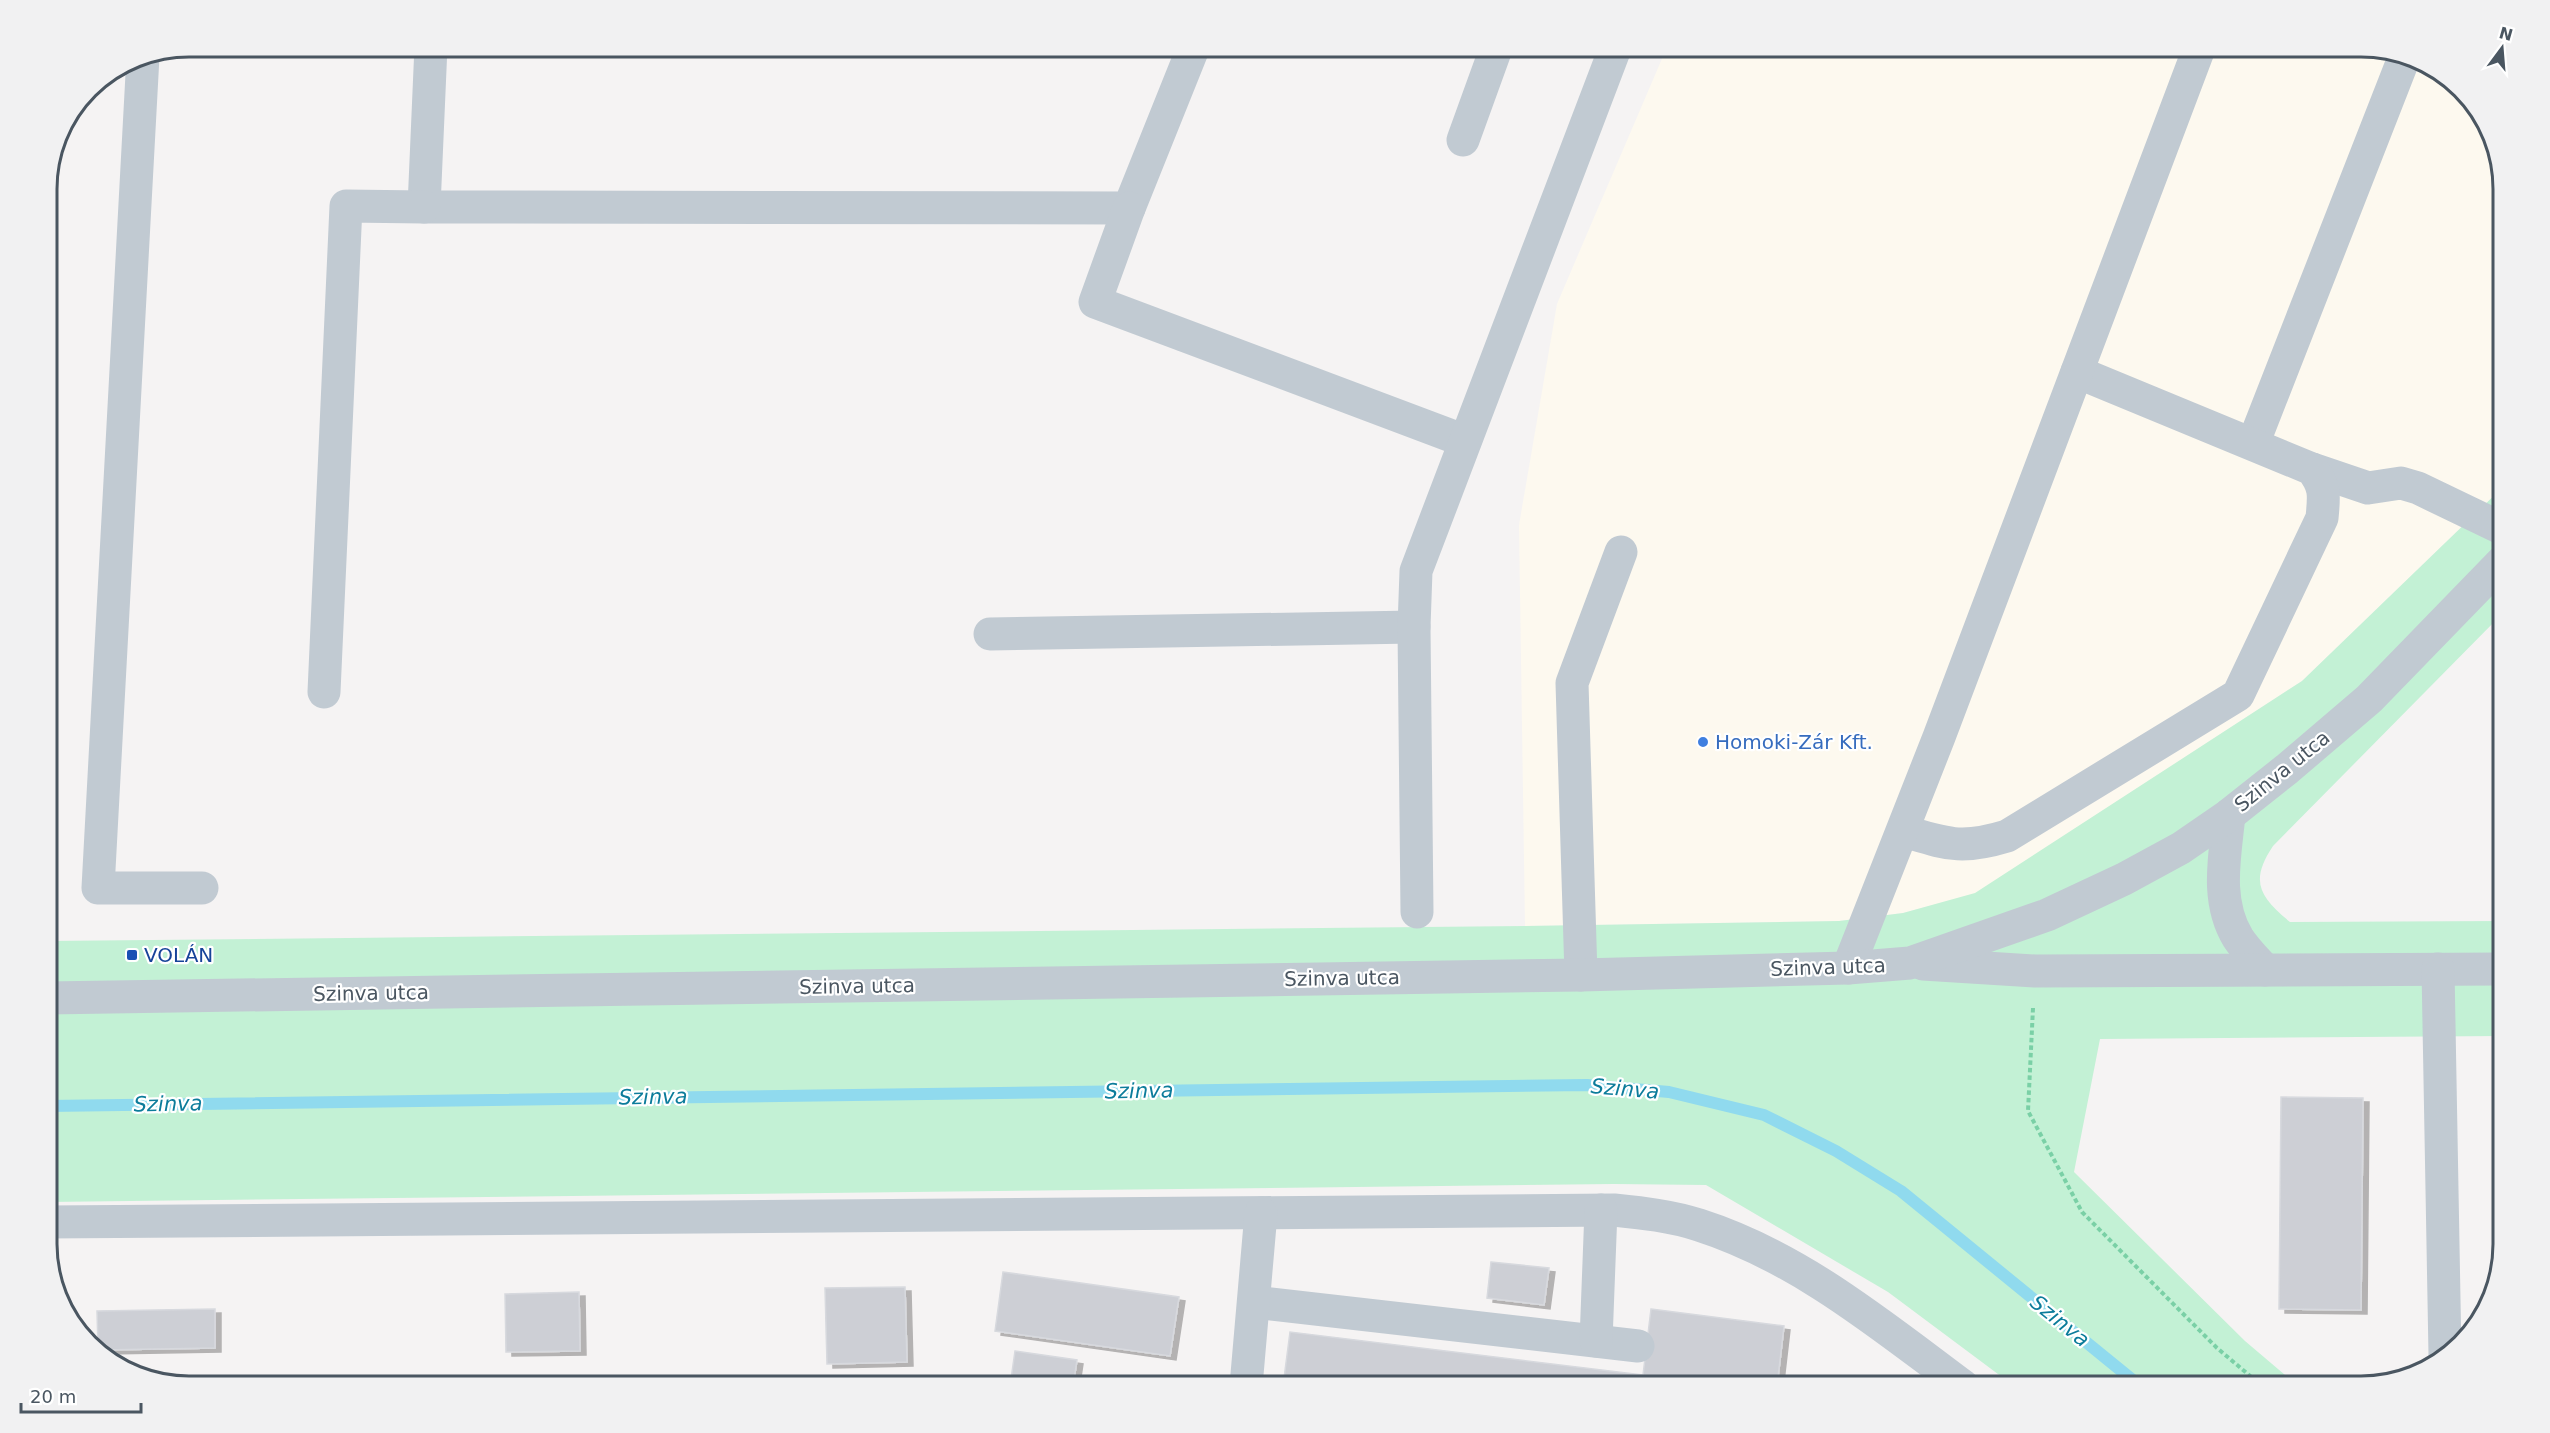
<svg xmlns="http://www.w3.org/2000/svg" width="2550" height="1433" viewBox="0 0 2550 1433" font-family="'DejaVu Sans',sans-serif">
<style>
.commercial{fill:#fdf9ef}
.grass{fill:#c3f1d5}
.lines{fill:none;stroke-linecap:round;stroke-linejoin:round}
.stream{stroke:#90daee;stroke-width:12}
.building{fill:#cdcfd5;stroke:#d7d9de;stroke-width:1.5;filter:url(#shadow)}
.path{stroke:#7ad0a6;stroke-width:4;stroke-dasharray:4.5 3;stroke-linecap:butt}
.minor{stroke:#c1cad2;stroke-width:33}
.shop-dot{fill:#3f7fe0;stroke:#fff;stroke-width:2}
.transit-dot{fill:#1a4fb4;stroke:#fff;stroke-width:2}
.labels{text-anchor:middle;stroke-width:4.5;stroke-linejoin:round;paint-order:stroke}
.shop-label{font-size:20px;fill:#366cbe;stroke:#fff;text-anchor:start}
.street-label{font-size:20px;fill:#4a5661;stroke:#fff}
.transit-label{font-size:20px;fill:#164399;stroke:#fff;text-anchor:start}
.water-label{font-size:21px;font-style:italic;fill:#0c7c9b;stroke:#fff}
.rim{fill:none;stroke:#4a5661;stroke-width:3}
</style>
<defs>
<filter id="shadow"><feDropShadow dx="6" dy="4" stdDeviation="0" flood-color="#0004"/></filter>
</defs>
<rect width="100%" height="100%" fill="#f5f3f3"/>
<path class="commercial" d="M1667,47H2361L2432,65L2480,110L2503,180V487L2302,681L1975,894L1903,913L1839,921L1525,926L1519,525L1557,304Z"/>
<path class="grass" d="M2503,487V613L2273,846C2249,882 2260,897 2290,922L2503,921V1036L2100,1039L2074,1172L2245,1341L2298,1386H2014L1888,1292L1706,1185L1614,1184L47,1202V941L1525,926L1839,921L1903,913L1975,893L2302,681Z"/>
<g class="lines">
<path class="stream" d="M47,1106L1587,1085L1669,1092L1764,1115L1836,1151L1901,1191L2140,1386"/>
</g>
<g class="building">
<path d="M2281,1097L2363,1098L2361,1310L2279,1309Z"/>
<path d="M1491,1262L1549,1268L1544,1305L1487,1298Z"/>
<path d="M1003,1272L1179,1297L1170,1356L995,1331Z"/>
<path d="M905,1287L907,1362L827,1364L825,1288Z"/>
<path d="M579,1292L580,1351L506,1352L505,1294Z"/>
<path d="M215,1309V1348L100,1350L98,1348L97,1311Z"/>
<path d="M1651,1309L1784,1326L1777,1386H1283L1290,1332L1643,1375Z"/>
<path d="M1015,1351L1077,1360L1073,1386H1010Z"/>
</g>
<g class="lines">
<path class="path" d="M2033,1008L2028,1111L2082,1212L2217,1348L2262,1386"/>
<g class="minor">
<path d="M431,46L424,207L1129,208L1194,46"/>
<path d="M143,56L98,888H202"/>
<path d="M1463,140L1497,46"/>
<path d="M1129,208L1095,302L1465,441"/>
<path d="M2253,444L2404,58"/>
<path d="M2312,469L2368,488L2401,483L2418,488L2503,529"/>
<path d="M990,634L1414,627"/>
<path d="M324,692L346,206L424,207"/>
<path d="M2229,815C2225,856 2215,900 2238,938C2245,949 2256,960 2265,970"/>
<path d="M1903,831C1948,844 1961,850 2007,836L2238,695L2322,518C2324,496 2326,487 2312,469L2077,372"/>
<path d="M1417,912L1414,627L1416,571L1616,46"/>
<path d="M1923,964L2035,971L2503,969"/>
<path d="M1848,968L1939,737L2200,46"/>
<path d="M2438,969L2445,1355"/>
<path d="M1581,975L1572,683L1621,552"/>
<path d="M47,998L1581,975L1848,968L1910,963L2047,915L2124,879L2181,848L2229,815L2287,769L2369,699L2503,561"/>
<path d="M47,1222L1614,1210C1643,1213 1671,1216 1699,1225C1799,1257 1881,1325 1963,1386"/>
<path d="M1254,1302L1638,1346"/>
<path d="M1596,1341L1601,1210"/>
<path d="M1246,1386L1261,1213"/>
</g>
</g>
<circle class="shop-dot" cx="1703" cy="742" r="6"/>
<rect class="transit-dot" x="126" y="949" width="12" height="12" rx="3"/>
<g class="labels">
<g class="shop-label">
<text x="1715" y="749">Homoki-Zár Kft.</text>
</g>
<g class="street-label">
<text transform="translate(2282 771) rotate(-39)" y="7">Szinva utca</text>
<text transform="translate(1828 967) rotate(-2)" y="7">Szinva utca</text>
<text transform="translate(1342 978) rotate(-1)" y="7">Szinva utca</text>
<text transform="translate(857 986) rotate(-1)" y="7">Szinva utca</text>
<text transform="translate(371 993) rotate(-1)" y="7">Szinva utca</text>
</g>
<g class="transit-label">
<text x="144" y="962">VOLÁN</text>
</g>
<g class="water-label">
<text transform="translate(1625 1089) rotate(5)" y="7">Szinva</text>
<text transform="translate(1139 1091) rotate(-1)" y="7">Szinva</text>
<text transform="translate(653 1097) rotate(-1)" y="7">Szinva</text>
<text transform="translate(168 1104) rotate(-1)" y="7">Szinva</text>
<text transform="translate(2060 1321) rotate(39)" y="7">Szinva</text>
</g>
</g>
<path d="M0 0H2550V1433H0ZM189 57H2361A132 132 0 0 1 2493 189V1244A132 132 0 0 1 2361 1376H189A132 132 0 0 1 57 1244V189A132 132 0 0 1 189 57Z" fill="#f1f1f2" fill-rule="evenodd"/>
<path class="rim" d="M189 57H2361A132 132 0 0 1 2493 189V1244A132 132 0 0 1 2361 1376H189A132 132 0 0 1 57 1244V189A132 132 0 0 1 189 57Z"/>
<g transform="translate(2502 48) rotate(16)" stroke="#ffffff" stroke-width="4.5" paint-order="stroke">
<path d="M0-4.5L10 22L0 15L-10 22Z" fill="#4a5661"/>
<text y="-9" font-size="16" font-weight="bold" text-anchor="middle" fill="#4a5661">N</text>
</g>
<path d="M21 1403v9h120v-9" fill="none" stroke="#4a5661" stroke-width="3"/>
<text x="30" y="1403" font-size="18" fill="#4a5661" stroke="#ffffff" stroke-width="4.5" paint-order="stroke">20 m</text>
</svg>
